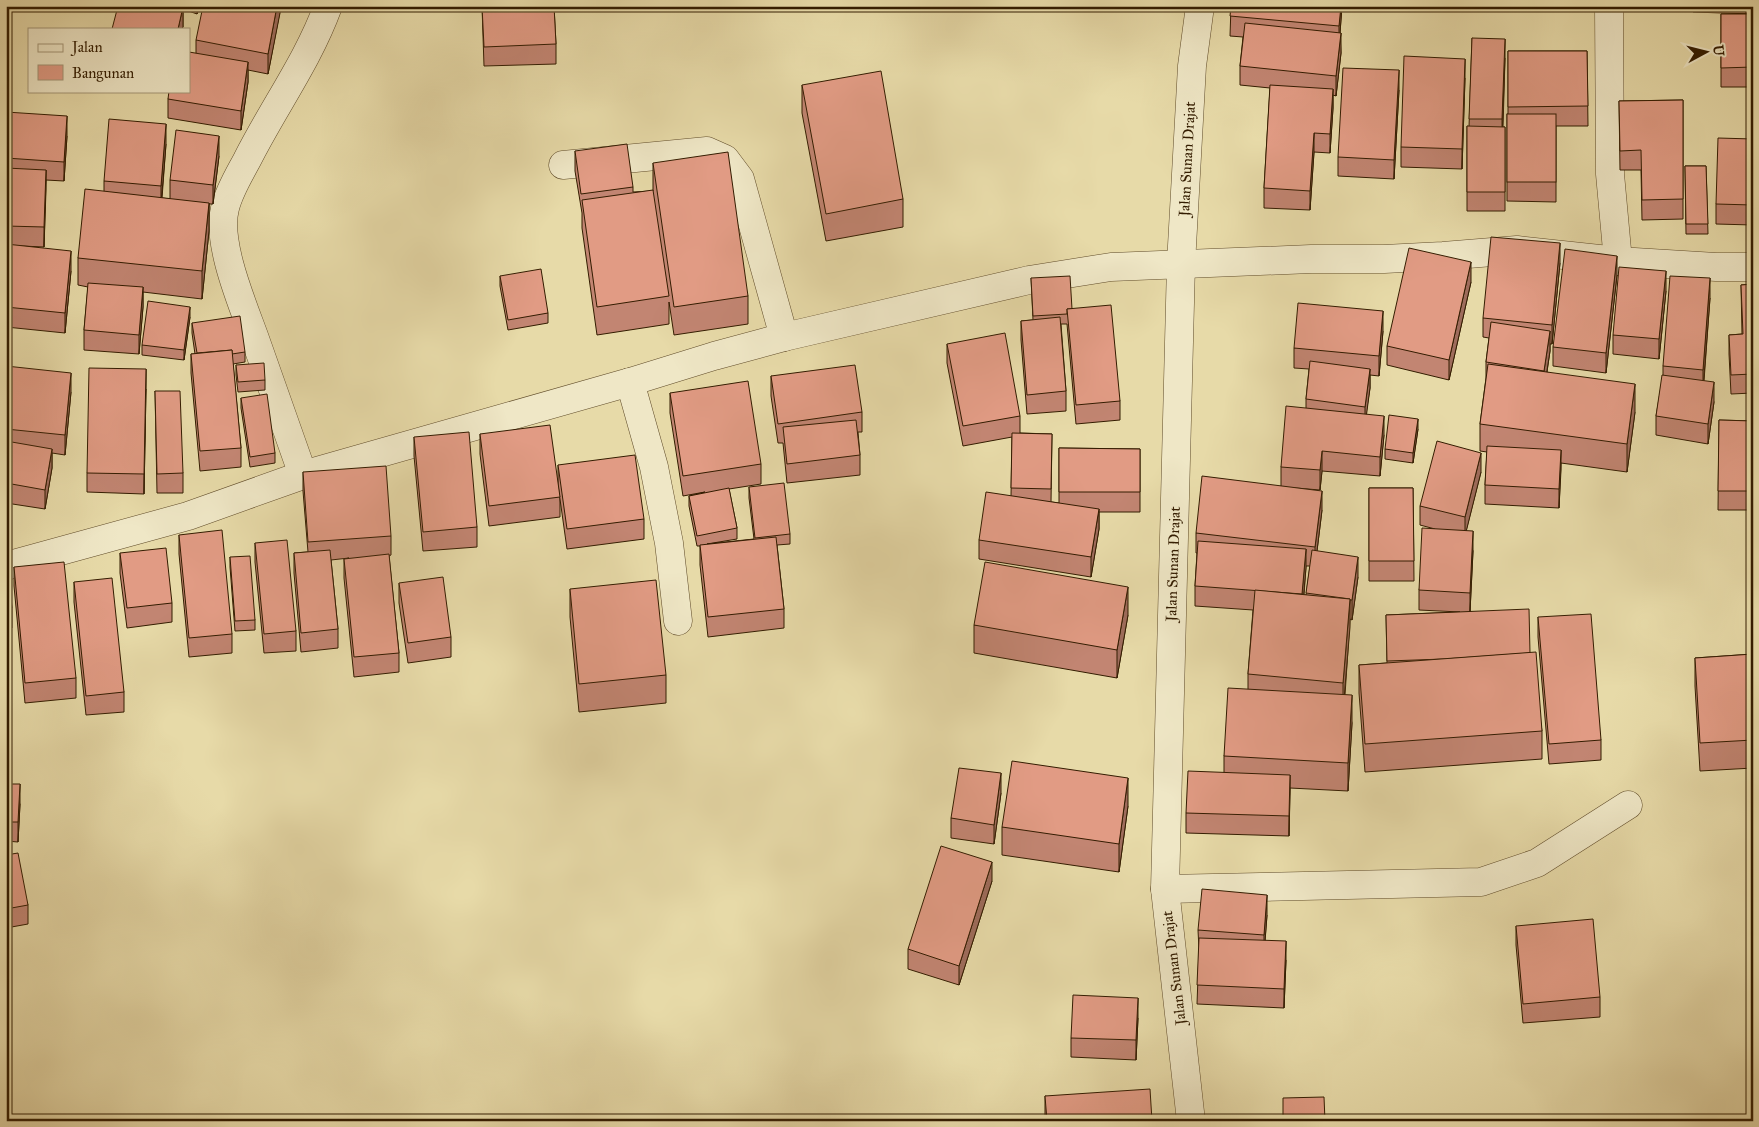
<svg xmlns="http://www.w3.org/2000/svg" width="1759" height="1127" viewBox="0 0 1759 1127" font-family="'IM FELL Great Primer',serif">
<style>
.lines{fill:none;stroke-linecap:round;stroke-linejoin:round}
.minor-casing{stroke:#604c2a;stroke-width:29}
.minor{stroke:#efe7c6;stroke-width:28}
.wall{fill:#c28572;stroke:#331c00;fill-rule:evenodd}
.shaded-wall{fill:#9e6c5c;stroke:#331c00}
.building{fill:#e19b84;stroke:#331c00}
.labels{text-anchor:middle;stroke-width:4;stroke-linejoin:round;paint-order:stroke}
.street-label{font-size:15px;fill:#331c00;stroke:#efe7c6}
</style>
<rect width="100%" height="100%" fill="#e7daa8"/>
<filter id="stains"><feTurbulence type="fractalNoise" baseFrequency=".004" numOctaves="4"/><feColorMatrix values="0 0 0 0 .2 0 0 0 0 .09 0 0 0 0 .02 0 0 0 .5 -.17"/></filter>
<radialGradient id="worn" r=".72"><stop offset=".6" stop-color="#630" stop-opacity="0"/><stop offset="1" stop-color="#630" stop-opacity=".3"/></radialGradient>
<g class="lines">
<g class="minor-casing">
<g id="minor">
<path d="M1609,6L1610,174L1618,261"/>
<path d="M563,165L707,151L725,159L740,179L784,337"/>
<path d="M630,382L654,467L669,543L678,621"/>
<path d="M303,475C286,428 270,382 254,336C242,303 216,242 225,208C229,191 239,175 247,160C273,108 308,61 328,6"/>
<path d="M6,566L188,516L303,475L630,382L714,356L784,337L1029,280L1111,267L1311,259H1384L1443,256L1517,250L1618,261L1716,267H1753"/>
<path d="M1165,889L1481,882L1537,863L1628,805"/>
<path d="M1191,1121L1165,889L1181,264L1192,66L1200,6"/>
</g>
</g>
<use href="#minor" class="minor"/>
</g>
<g class="wall">
<path d="M118,6H200L197,14L183,9V27Z"/>
<path d="M281,6L268,74L248,70V82L241,130L168,118V99L196,54V40Z"/>
<path d="M482,6H554L556,44V64L484,66Z"/>
<path d="M1231,6H1342L1340,33L1341,53L1336,96L1333,95V108L1330,153L1314,152L1310,210L1264,208V188L1270,88L1240,85V66L1243,37L1230,36Z"/>
<path d="M1693,6H1753V14L1693,12Z"/>
<path d="M1721,14H1753V133H1751V87H1721Z"/>
<path d="M1472,38L1505,58L1503,127H1505V211H1467V126L1469,127Z"/>
<path d="M1508,51H1587L1588,126H1556V202L1507,201V114H1508Z"/>
<path d="M1465,78L1462,169L1401,167V147Z"/>
<path d="M802,85L903,199V227L826,241L802,113Z"/>
<path d="M1399,90L1394,179L1338,176V157Z"/>
<path d="M1683,100V219L1642,220L1641,170H1620L1619,101Z"/>
<path d="M6,112L67,136L64,181L46,180L44,247L21,246L71,271L65,333L6,327Z"/>
<path d="M1753,139V225L1716,224V204Z"/>
<path d="M166,144L162,198L170,199V180L219,156L213,204H209V231L202,299L143,292V307L139,354L84,350V330L88,287L78,285V258L104,192V181Z"/>
<path d="M575,151L633,187V192L653,191V163L748,296V324L674,335L669,302V324L597,335L582,228V213L575,171Z"/>
<path d="M1685,166H1706L1708,234H1686Z"/>
<path d="M1560,263L1552,344H1550V351L1547,372L1635,412L1627,472L1561,463L1559,508L1485,504V485L1487,452L1480,451V424L1486,378V362L1489,338L1483,337V318Z"/>
<path d="M1617,275L1606,373L1553,366V347Z"/>
<path d="M500,276L548,313V323L508,330L500,286Z"/>
<path d="M1031,278L1072,309L1120,401V420L1076,424L1067,324H1061L1066,391V411L1027,414L1021,340V321L1033,320Z"/>
<path d="M1471,282L1449,380L1387,365V346Z"/>
<path d="M1753,284V393L1731,394L1729,354V335L1742,334L1741,285Z"/>
<path d="M1666,291L1659,359L1613,354V335Z"/>
<path d="M1710,298L1704,381L1714,402L1708,444L1656,435V416L1663,375V366Z"/>
<path d="M190,317L184,360L142,355V345Z"/>
<path d="M192,323L245,352V362L233,364L241,448V467L200,471L191,373V354H195L192,333Z"/>
<path d="M1383,331L1379,376L1370,375V388L1366,414L1384,435L1380,476L1322,471L1320,490L1295,488L1322,510L1317,551L1358,577L1352,620L1350,619L1345,695L1352,723L1348,791L1290,788L1289,836L1186,833V813L1224,773V756L1248,689V674L1253,610L1195,606V586L1197,553H1196V533L1281,486V467L1306,408V399L1309,369L1294,368V348ZM1306,566H1310L1306,595H1304Z"/>
<path d="M947,344L1020,416V433L1052,434L1051,502L1059,503V448L1140,449V512H1099V529L1091,577L979,559V540L1011,496L1012,437L963,446L947,363Z"/>
<path d="M236,365L265,380V390L238,392L236,375Z"/>
<path d="M6,366L71,392L65,455L52,453V468L45,509L6,503Z"/>
<path d="M771,376L862,412V432H858L860,455V475L787,483L783,443H778L771,396Z"/>
<path d="M146,389L144,494L87,492V473Z"/>
<path d="M155,391L183,473V493H157Z"/>
<path d="M670,393L761,464V484L729,489L737,528V539L707,544L754,539L749,498V487L790,534V544L777,545L784,609V628L708,637L700,565V546H697L689,506V496L705,492L683,496L670,413Z"/>
<path d="M241,398L275,453V463L250,467L241,408Z"/>
<path d="M1719,420L1753,421V510H1718Z"/>
<path d="M1418,429L1413,463L1385,459V449Z"/>
<path d="M480,434L560,497V517L489,526L480,454Z"/>
<path d="M414,437L477,527V547L423,551L414,456Z"/>
<path d="M558,465L644,519V539L567,549L558,485Z"/>
<path d="M303,472L391,536V555L389,556L399,653V672L354,677L344,578V559L349,558L331,560L338,629V648L301,652L294,573V553L308,552L303,491Z"/>
<path d="M1481,472L1466,531L1473,551L1470,611L1530,653L1542,731V759L1365,772L1359,693V665L1387,663L1386,615L1460,612L1419,610V590L1435,529L1420,525V506Z"/>
<path d="M1369,488H1413L1414,581H1369Z"/>
<path d="M179,535L232,634V653L189,657L179,554Z"/>
<path d="M255,543L296,631V651L264,653L255,562Z"/>
<path d="M120,553L172,603V622L127,628L120,573Z"/>
<path d="M230,557L255,620V630L235,631L230,567Z"/>
<path d="M6,563L12,608V628H6Z"/>
<path d="M14,567L76,678V698L25,703L14,586Z"/>
<path d="M74,582L124,692V712L86,715L74,602Z"/>
<path d="M399,583L451,637V657L408,663L399,603Z"/>
<path d="M570,589L666,675V703L579,712L570,617Z"/>
<path d="M1128,615L1117,678L974,653V625Z"/>
<path d="M1538,617L1601,740V760L1549,764L1538,637Z"/>
<path d="M1753,654V768L1700,771L1695,686V658Z"/>
<path d="M6,784L20,804L18,842L6,841Z"/>
<path d="M1001,793L994,844L951,838V818Z"/>
<path d="M1128,806L1119,872L1002,855V827Z"/>
<path d="M6,855L28,905V924L6,928Z"/>
<path d="M992,881L959,985L908,969V949Z"/>
<path d="M1267,915L1265,940L1286,960L1284,1008L1197,1004L1199,950L1198,930Z"/>
<path d="M1516,926L1600,997V1017L1523,1023L1516,945Z"/>
<path d="M1138,1018L1136,1060L1071,1057V1038Z"/>
<path d="M1045,1096L1152,1121H1045Z"/>
</g>
<g class="shaded-wall">
<path d="M197,6H200L197,14Z"/>
<path d="M277,6H281V8L268,74V54Z"/>
<path d="M1341,6H1342L1339,46V26Z"/>
<path d="M183,7V27L182,29H178Z"/>
<path d="M1341,33V53L1336,96V76Z"/>
<path d="M1505,39V58L1502,139V119Z"/>
<path d="M1465,59V78L1462,169V149Z"/>
<path d="M248,62V82L241,130V111Z"/>
<path d="M1399,70V90L1394,179V160Z"/>
<path d="M1333,89V108L1330,153V134Z"/>
<path d="M67,116V136L64,181V162Z"/>
<path d="M166,124V144L161,205V186Z"/>
<path d="M1314,133V152L1310,210V191Z"/>
<path d="M219,136V156L213,204V185Z"/>
<path d="M46,170V190L44,247V227Z"/>
<path d="M209,203V231L202,299V271Z"/>
<path d="M1560,243V263L1552,344V325Z"/>
<path d="M71,251V271L65,333V313Z"/>
<path d="M1617,256V275L1606,373V353Z"/>
<path d="M1471,262V282L1449,380V360Z"/>
<path d="M1666,271V291L1659,359V339Z"/>
<path d="M1710,278V298L1703,389V370Z"/>
<path d="M143,287V307L139,354V335Z"/>
<path d="M190,307V317L184,360V350Z"/>
<path d="M1383,311V331L1379,376V356Z"/>
<path d="M1550,331V351L1544,390V371Z"/>
<path d="M146,369V389L144,494V474Z"/>
<path d="M1370,369V388L1365,426V407Z"/>
<path d="M71,373V392L65,455V435Z"/>
<path d="M1714,382V402L1708,444V424Z"/>
<path d="M1635,384V412L1627,472V444Z"/>
<path d="M1384,416V435L1380,476V457Z"/>
<path d="M1418,419V429L1413,463V453Z"/>
<path d="M52,449V468L45,509V490Z"/>
<path d="M1561,450V470L1559,508V489Z"/>
<path d="M1322,451V471L1320,490V470Z"/>
<path d="M1481,453V472L1465,536V517Z"/>
<path d="M1322,491V510L1315,567V547Z"/>
<path d="M1099,509V529L1091,577V557Z"/>
<path d="M1473,531V551L1470,612V593Z"/>
<path d="M1306,549V568L1302,613V594Z"/>
<path d="M1358,557V577L1352,620V600Z"/>
<path d="M1128,587V615L1117,678V650Z"/>
<path d="M1350,599V627L1343,711V683Z"/>
<path d="M1352,695V723L1348,791V763Z"/>
<path d="M1001,773V793L994,844V825Z"/>
<path d="M1290,775V794L1289,836V816Z"/>
<path d="M1128,778V806L1119,872V844Z"/>
<path d="M20,784V804L18,842V822Z"/>
<path d="M992,862V881L959,985V966Z"/>
<path d="M1267,895V915L1264,955V935Z"/>
<path d="M1286,941V960L1284,1008V989Z"/>
<path d="M1138,998V1018L1136,1060V1040Z"/>
</g>
<g class="building">
<path d="M118,6H180L183,7L178,29H112Z"/>
<path d="M203,6H277L268,54L196,40Z"/>
<path d="M482,6H554L556,44L484,47Z"/>
<path d="M1231,6H1341L1339,26L1230,16Z"/>
<path d="M1721,14H1753V67L1721,68Z"/>
<path d="M1245,23L1341,33L1336,76L1240,66Z"/>
<path d="M1472,38L1505,39L1502,119H1469Z"/>
<path d="M1508,51H1587L1588,106L1508,107Z"/>
<path d="M189,52L248,62L241,111L168,99L169,91H189Z"/>
<path d="M1404,56L1465,59L1462,149L1401,147Z"/>
<path d="M1343,68L1399,70L1394,160L1338,157Z"/>
<path d="M881,71L903,199L826,214L802,85Z"/>
<rect x="1751" y="79" width="2" height="35"/>
<path d="M1270,85L1333,89L1330,134L1314,133L1310,191L1264,188Z"/>
<path d="M1683,100V199L1642,200L1641,150L1620,151L1619,101Z"/>
<path d="M6,112L67,116L64,162L6,158Z"/>
<rect x="1507" y="114" width="49" height="68"/>
<path d="M109,119L166,124L161,186L104,181Z"/>
<path d="M1467,126L1505,127V192H1467Z"/>
<path d="M176,130L219,136L213,185L170,180Z"/>
<path d="M1718,138L1753,139V205L1716,204Z"/>
<path d="M627,144L633,187L581,194L575,151Z"/>
<path d="M728,152L748,296L674,307L653,163Z"/>
<path d="M1685,166H1706L1708,224H1686Z"/>
<path d="M6,168L46,170L44,227L6,226Z"/>
<path d="M85,189L209,203L202,271L78,258Z"/>
<path d="M653,190L669,296L597,307L582,200Z"/>
<path d="M1491,237L1560,243L1552,325L1483,318Z"/>
<path d="M6,244L71,251L65,313L6,307Z"/>
<path d="M1409,248L1471,262L1449,360L1387,346Z"/>
<path d="M1565,249L1617,256L1606,353L1553,347Z"/>
<path d="M1619,267L1666,271L1659,339L1613,335Z"/>
<path d="M541,269L548,313L508,320L500,276Z"/>
<path d="M1070,276L1072,309H1067V314L1033,316L1031,278Z"/>
<path d="M1670,276L1710,278L1703,370L1663,366Z"/>
<path d="M88,283L143,287L139,335L84,330Z"/>
<path d="M1753,284V374L1731,375L1729,335L1743,334L1741,285Z"/>
<path d="M148,301L190,307L184,350L142,345Z"/>
<path d="M1298,303L1383,311L1379,356L1294,348Z"/>
<path d="M1111,305L1120,401L1076,405L1067,309Z"/>
<path d="M240,316L245,352L232,354V350L197,353L192,323Z"/>
<path d="M1060,317L1066,391L1027,395L1021,321Z"/>
<path d="M1491,322L1550,331L1544,371L1486,362Z"/>
<path d="M1005,333L1020,416L963,426L947,344Z"/>
<path d="M232,350L241,448L200,451L191,354Z"/>
<path d="M1310,361L1370,369L1365,407L1306,399Z"/>
<path d="M264,363L265,380L238,382L236,365Z"/>
<path d="M1488,364L1635,384L1627,444L1480,424Z"/>
<path d="M855,365L862,412L778,424L771,376Z"/>
<path d="M6,366L71,373L65,435L6,429Z"/>
<path d="M89,368L146,369L144,474L87,473Z"/>
<path d="M1662,375L1714,382L1708,424L1656,416Z"/>
<path d="M748,381L761,464L683,476L670,393Z"/>
<path d="M155,391H180L183,473L157,474Z"/>
<path d="M267,394L275,453L250,457L241,398Z"/>
<path d="M1286,406L1384,416L1380,457L1322,451L1320,470L1281,467Z"/>
<path d="M1389,415L1418,419L1413,453L1385,449Z"/>
<path d="M856,420L860,455L787,464L783,427Z"/>
<path d="M1719,420L1753,421V491H1718Z"/>
<path d="M550,425L560,497L489,506L480,434Z"/>
<path d="M469,432L477,527L423,532L414,437Z"/>
<path d="M1012,433L1052,434L1051,489L1011,488Z"/>
<path d="M6,441L52,449L45,490L6,483Z"/>
<path d="M1437,441L1481,453L1465,517L1420,506Z"/>
<path d="M1487,446L1561,450L1559,489L1485,485Z"/>
<path d="M1059,448L1140,449V492H1059Z"/>
<path d="M635,455L644,519L567,529L558,465Z"/>
<path d="M386,466L391,536L308,542L303,472Z"/>
<path d="M1202,476L1322,491L1315,547L1196,533Z"/>
<path d="M784,483L790,534L755,538L749,487Z"/>
<path d="M729,488L737,528L697,536L689,496Z"/>
<path d="M1369,488H1413L1414,561H1369Z"/>
<path d="M986,492L1099,509L1091,557L979,540Z"/>
<path d="M1422,528L1473,531L1470,593L1419,590Z"/>
<path d="M222,530L232,634L189,638L179,535Z"/>
<path d="M776,537L784,609L708,617L700,545Z"/>
<path d="M287,540L296,631L264,634L255,543Z"/>
<path d="M1198,541L1306,549L1302,594L1195,586Z"/>
<path d="M166,548L172,603L127,608L120,553Z"/>
<path d="M330,550L338,629L301,633L294,553Z"/>
<path d="M1312,550L1358,557L1352,600H1350V599L1306,593Z"/>
<path d="M389,554L399,653L354,657L344,559Z"/>
<path d="M250,556L255,620L235,621L230,557Z"/>
<path d="M64,562L76,678L25,683L14,567Z"/>
<path d="M985,562L1128,587L1117,650L974,625Z"/>
<path d="M6,563H8L12,608H6Z"/>
<path d="M443,577L451,637L408,643L399,583Z"/>
<path d="M112,578L124,692L86,696L74,582Z"/>
<path d="M656,580L666,675L579,684L570,589Z"/>
<path d="M1255,590L1350,599L1343,683L1248,674Z"/>
<path d="M1529,609L1530,653L1444,659L1387,661L1386,615Z"/>
<path d="M1591,614L1601,740L1549,744L1538,617Z"/>
<path d="M1536,652L1542,731L1365,744L1359,665Z"/>
<path d="M1753,654V740L1700,743L1695,658Z"/>
<path d="M1228,688L1352,695L1348,763L1224,756Z"/>
<path d="M1012,761L1128,778L1119,844L1002,827Z"/>
<path d="M959,768L1001,773L994,825L951,818Z"/>
<path d="M1188,771L1290,775L1289,816L1186,813Z"/>
<path d="M6,784H20L18,822H6Z"/>
<path d="M941,846L992,862L959,966L908,949Z"/>
<path d="M18,853L28,905L6,909V855Z"/>
<path d="M1202,889L1267,895L1264,935L1198,930Z"/>
<path d="M1593,919L1600,997L1523,1004L1516,926Z"/>
<path d="M1199,938L1286,941L1284,989L1197,985Z"/>
<path d="M1073,995L1138,998L1136,1040L1071,1038Z"/>
<path d="M1150,1089L1152,1121H1047L1045,1096Z"/>
<path d="M1324,1097L1325,1121H1242V1119L1283,1117V1098Z"/>
</g>
<g class="labels">
<g class="street-label">
<text transform="translate(1187 159) rotate(-87)" y="5">Jalan Sunan Drajat</text>
<text transform="translate(1173 564) rotate(-88)" y="5">Jalan Sunan Drajat</text>
<text transform="translate(1174 968) rotate(-97)" y="5">Jalan Sunan Drajat</text>
</g>
</g>
<rect width="1759" height="1127" fill="none" stroke="#e7daa8" stroke-width="25"/>
<rect x="8" y="8" width="1744" height="1112" fill="none" stroke="#331c00" stroke-width="2.5"/>
<rect x="12" y="12" width="1734" height="1102" fill="none" stroke="#331c00"/>
<rect x="28" y="28" width="162" height="65" fill="#efe7c6" stroke="#a49677"/>
<rect x="38" y="44" width="25" height="8" fill="#efe7c6" stroke="#a49677"/>
<text x="72" y="52" font-size="15" fill="#331c00">Jalan</text>
<rect x="38" y="65" width="25" height="15" fill="#e19b84" stroke="#a49677"/>
<text x="72" y="78" font-size="15" fill="#331c00">Bangunan</text>
<g transform="translate(1706 52) rotate(83)" stroke="#efe7c6" stroke-width="4" paint-order="stroke">
<path d="M0-4L9 19L0 12L-9 19Z" fill="#331c00"/>
<text y="-8" font-size="14" font-weight="bold" text-anchor="middle" fill="#331c00">U</text>
</g>
<rect width="100%" height="100%" filter="url(#stains)"/>
<rect width="100%" height="100%" fill="url(#worn)"/>
</svg>
